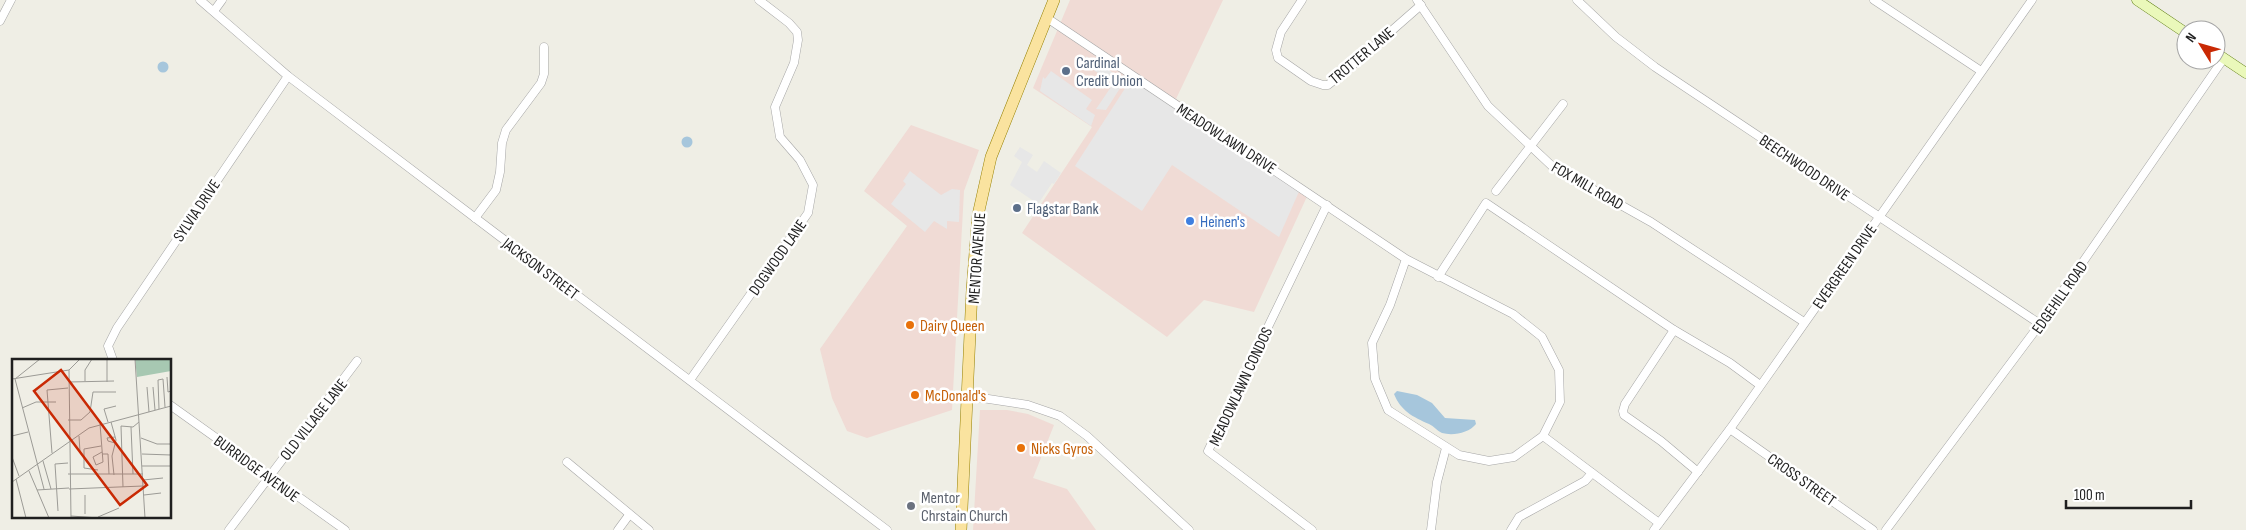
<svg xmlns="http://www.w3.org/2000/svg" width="2246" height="530" viewBox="0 0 2246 530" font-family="'Sofia Sans Condensed',sans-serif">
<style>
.commercial{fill:#f0dbd5}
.parking{fill:#e7e7e7}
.water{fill:#a6c6dc}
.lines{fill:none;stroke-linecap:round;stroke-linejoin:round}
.street-casing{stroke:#a6a6a6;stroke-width:9}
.secondary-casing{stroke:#547407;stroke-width:11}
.primary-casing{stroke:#968103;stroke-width:12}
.street{stroke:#fff;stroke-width:8}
.secondary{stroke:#eaf8ba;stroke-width:10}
.primary{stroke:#fae39f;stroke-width:11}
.service-dot{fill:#5c6f8a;stroke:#fff;stroke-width:2}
.shop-dot{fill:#3f7fe0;stroke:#fff;stroke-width:2}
.food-dot{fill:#e8710a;stroke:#fff;stroke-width:2}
.worship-dot{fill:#6b7280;stroke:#fff;stroke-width:2}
.labels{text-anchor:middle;stroke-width:5;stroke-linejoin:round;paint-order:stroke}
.street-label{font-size:16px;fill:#1f1f1f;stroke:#fff}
.service-label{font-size:16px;fill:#4e5e75;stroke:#fff;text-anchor:start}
.shop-label{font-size:16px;fill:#366cbe;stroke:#fff;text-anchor:start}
.food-label{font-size:16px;fill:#c56008;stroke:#fff;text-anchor:start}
.worship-label{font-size:16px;fill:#5b616d;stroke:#fff;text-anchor:start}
.inset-road{fill:none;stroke:#9c9b96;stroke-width:1}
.view{fill:#c92904;fill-opacity:0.15;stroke:#c92904;stroke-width:2.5}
.inset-edge{fill:none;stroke:#1f1f1f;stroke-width:2.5}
</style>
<rect width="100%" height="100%" fill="#efeee5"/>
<g class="commercial">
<path d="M1070,0H1223L1176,99L1310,190L1254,312L1204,300L1167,337L1022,233L1092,127L1033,88Z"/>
<path d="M911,125L979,150L964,191L952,410L867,438L847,431L832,398L820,349L907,226L864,191Z"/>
<path d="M980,410H1007L1028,414L1054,425L1033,478L1067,489L1096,530H973Z"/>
</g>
<g class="parking">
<path d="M1086,56L1112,72L1110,82L1087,65Z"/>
<path d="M1051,71L1092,100L1086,109L1095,115L1091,126L1040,91L1043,77L1045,79Z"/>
<path d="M1133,76L1301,187L1279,237L1172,165L1142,211L1075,166Z"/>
<path d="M1124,82L1106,110L1096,109L1111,87L1110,83Z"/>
<path d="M1020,147L1033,155L1027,165L1037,172L1044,161L1061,173L1054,184L1052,183L1038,204L1010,185L1022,162L1014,156Z"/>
<path d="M910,171L941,195L952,189L960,190L959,222L947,221V229L934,221L925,232L891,204L906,184L903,181Z"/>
</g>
<g class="water">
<circle cx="163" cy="67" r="5.5"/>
<circle cx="687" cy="142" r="5.5"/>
<path d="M1397,391L1417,395L1432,403L1445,418L1475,420L1476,424C1469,433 1453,436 1442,433C1437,431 1434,426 1429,424C1413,417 1401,411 1394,394Z"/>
</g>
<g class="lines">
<g class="street-casing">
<g id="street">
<path d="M200,0L288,76L887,530"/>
<path d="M1302,0L1281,32L1276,50L1278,58L1311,81L1323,85H1328L1348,69L1421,5"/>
<path d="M1417,0L1488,106L1553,167L1651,222L1804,322"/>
<path d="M1577,0L1616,37L1655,67L2040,324"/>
<path d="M1874,0L1981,71"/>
<path d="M214,11L222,0"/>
<path d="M1047,18L1406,259L1513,314L1542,337L1559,370L1560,402L1543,436L1514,457L1489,461L1459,455L1388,410L1375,379L1372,343L1390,305L1406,259"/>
<path d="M0,21L11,0"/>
<path d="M1496,191L1563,104"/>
<path d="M475,218L496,190L500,172L502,143L506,130L541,83L544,74V47"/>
<path d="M1438,277L1486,203L1674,330L1730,363L1760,385"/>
<path d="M1674,330L1625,404L1623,411L1624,415L1661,441L1698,472"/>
<path d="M113,360L108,346L117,328L288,76"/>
<path d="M690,380L808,213L813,185L800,160L780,137L775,107L794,63L798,40L797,32L789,23L759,0"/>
<path d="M969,396L1028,405L1060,416L1087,436L1189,530"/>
<path d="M170,405L345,530"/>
<path d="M1730,429L1873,530"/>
<path d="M1543,436L1659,523"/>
<path d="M567,462L649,530"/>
<path d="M229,530L357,361"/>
<path d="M618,530L629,515"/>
<path d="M1312,530L1208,451L1327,205"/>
<path d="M1431,530L1437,482L1446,448"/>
<path d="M1511,530L1519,517L1585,481L1592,473"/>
<path d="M1654,530L1730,429L2032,0"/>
<path d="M1886,530L2040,324L2224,58"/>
</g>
</g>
<g class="secondary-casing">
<g id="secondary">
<path d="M2137,0L2186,33"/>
<path d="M2216,53L2246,73"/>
</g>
</g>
<g class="primary-casing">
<path id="primary" d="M961,530L972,290L978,215L991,157L1054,0"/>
</g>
<use href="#street" class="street"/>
<use href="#secondary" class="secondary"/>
<use href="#primary" class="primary"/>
</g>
<g class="service-dot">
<circle cx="1066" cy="71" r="5"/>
<circle cx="1017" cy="208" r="5"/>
</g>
<circle class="shop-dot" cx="1190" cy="221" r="5"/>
<g class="food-dot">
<circle cx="910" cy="325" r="5"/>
<circle cx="915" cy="395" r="5"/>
<circle cx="1021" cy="448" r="5"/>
</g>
<circle class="worship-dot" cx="911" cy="506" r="5"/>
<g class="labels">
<g class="street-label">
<text transform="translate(1361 55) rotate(-40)" y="6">TROTTER LANE</text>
<text transform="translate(1227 138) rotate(33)" y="6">MEADOWLAWN DRIVE</text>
<text transform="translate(1805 167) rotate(34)" y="6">BEECHWOOD DRIVE</text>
<text transform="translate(1588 185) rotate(30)" y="6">FOX MILL ROAD</text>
<text transform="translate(196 210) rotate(-56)" y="6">SYLVIA DRIVE</text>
<text transform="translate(777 257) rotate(-55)" y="6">DOGWOOD LANE</text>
<text transform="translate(976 258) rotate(-86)" y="6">MENTOR AVENUE</text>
<text transform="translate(1844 266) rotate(-55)" y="6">EVERGREEN DRIVE</text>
<text transform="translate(541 268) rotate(37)" y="6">JACKSON STREET</text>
<text transform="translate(2059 297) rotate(-55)" y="6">EDGEHILL ROAD</text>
<text transform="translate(1240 386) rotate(-65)" y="6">MEADOWLAWN CONDOS</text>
<text transform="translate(313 419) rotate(-52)" y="6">OLD VILLAGE LANE</text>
<text transform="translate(257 468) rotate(36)" y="6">BURRIDGE AVENUE</text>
<text transform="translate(1802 479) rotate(35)" y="6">CROSS STREET</text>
</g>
<g class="service-label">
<text x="1076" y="68">Cardinal<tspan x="1076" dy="18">Credit Union</tspan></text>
<text x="1027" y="214">Flagstar Bank</text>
</g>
<g class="shop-label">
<text x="1200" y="227">Heinen's</text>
</g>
<g class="food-label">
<text x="920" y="331">Dairy Queen</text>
<text x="925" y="401">McDonald's</text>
<text x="1031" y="454">Nicks Gyros</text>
</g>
<g class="worship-label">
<text x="921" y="503">Mentor<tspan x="921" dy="18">Chrstain Church</tspan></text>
</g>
</g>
<g transform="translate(12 359)">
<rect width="159" height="159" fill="#efeee5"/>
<path d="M123,0H159V12L125,18Z" fill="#a7c8b2"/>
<path class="inset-road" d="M123,0L133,159M155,18L156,33L159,32M0,20L57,11M3,20L32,130M3,20L28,0M73,22V11L80,0M57,23L102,22M95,23V0M135,28L137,53M141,28L143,51M10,49L24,43H44M147,50L146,21L151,20L153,48M56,61H69L78,53L81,33H104M96,63L92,50L104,47M99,63L104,81L100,97L102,116M88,65L91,103L84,106L81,98L90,93M119,68L121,115M0,77L16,73M67,77L68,93M103,78L95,79L96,82L103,84M129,79L145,85H159M40,94L35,31L56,29M90,95H96L97,115M130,95L159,96M0,98L7,117M31,102L39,130M130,107H159M86,111L72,109V90L89,87M17,112L37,159M56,115H131M4,120L14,159M131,121L151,119M0,123L77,69L159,47M111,128L109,67L121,68L127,63M57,130L131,127M25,131L57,129M132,136L149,134M46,152L43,105L56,104M73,155V136M59,157L87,159M86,158L107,149M59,159L57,11L68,0"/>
<path class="view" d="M49,11L135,126L108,146L22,32Z"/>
<rect width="159" height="159" class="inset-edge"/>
</g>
<g transform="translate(2201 45) rotate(307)"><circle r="24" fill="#ffffff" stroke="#a5a5a5"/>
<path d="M0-4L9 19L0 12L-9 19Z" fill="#c92904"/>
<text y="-8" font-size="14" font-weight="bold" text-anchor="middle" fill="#1f1f1f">N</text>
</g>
<path d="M2066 500v8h125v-8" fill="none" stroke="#1f1f1f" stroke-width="2.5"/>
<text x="2074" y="500" font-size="15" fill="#1f1f1f" stroke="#ffffff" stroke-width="4" paint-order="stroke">100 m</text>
</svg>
